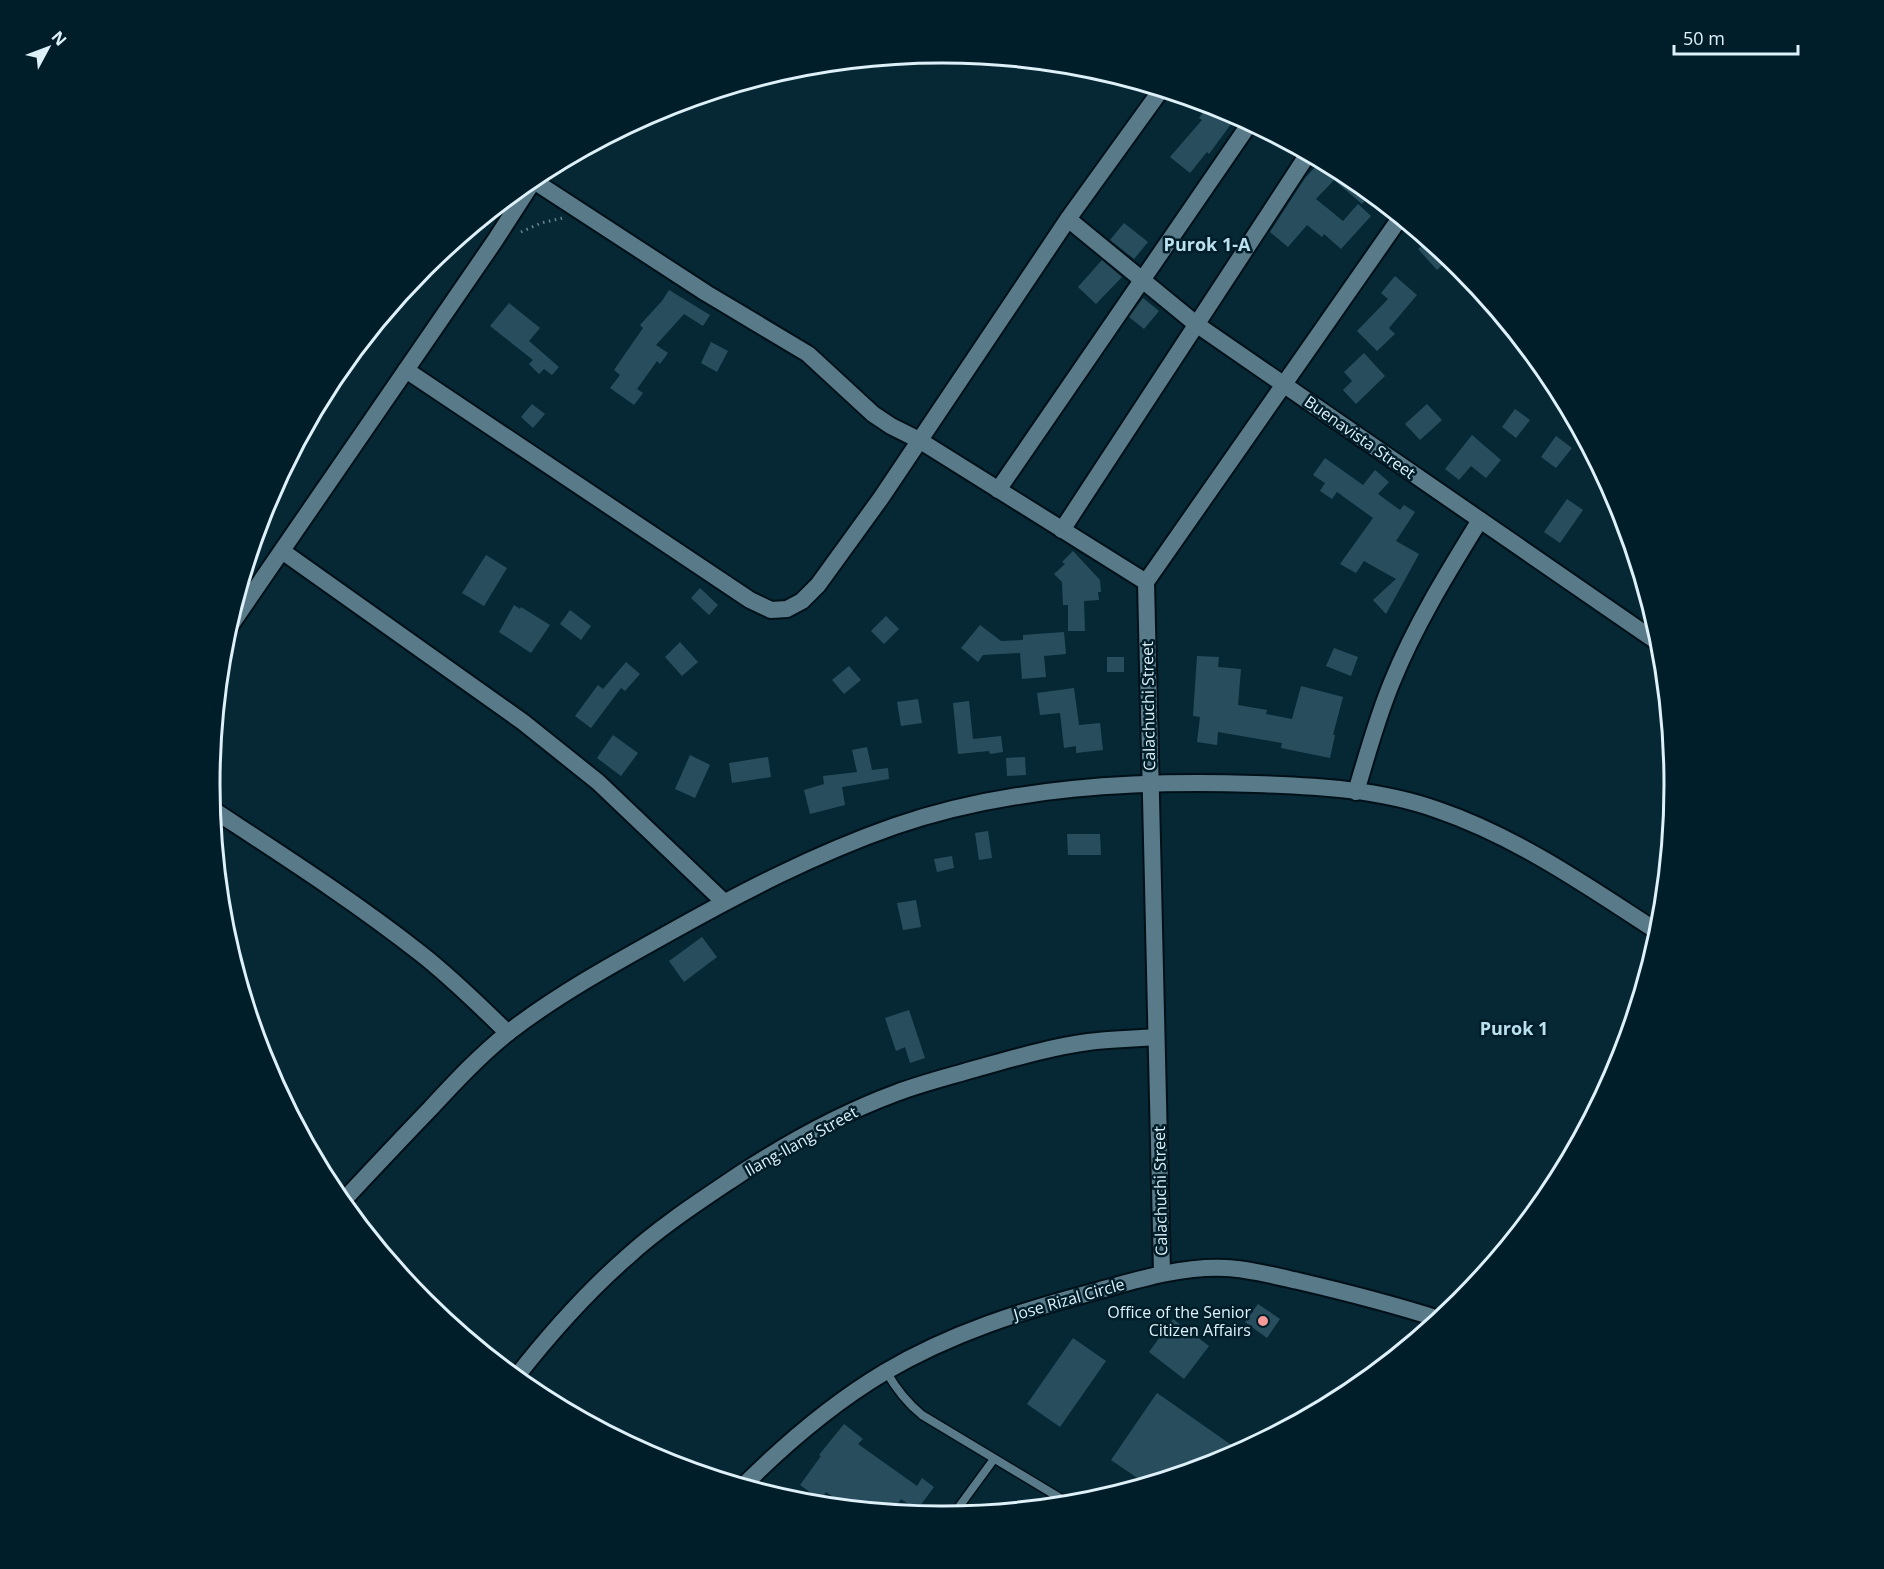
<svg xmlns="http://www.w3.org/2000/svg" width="1884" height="1569" viewBox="0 0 1884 1569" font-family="'Open Sans',sans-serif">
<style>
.building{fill:#284e5e}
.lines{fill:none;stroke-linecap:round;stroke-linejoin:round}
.service-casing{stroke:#001019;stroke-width:11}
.minor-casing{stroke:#001019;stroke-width:20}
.path{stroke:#69848e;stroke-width:3;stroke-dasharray:1.5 4.5;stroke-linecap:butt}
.service{stroke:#597a88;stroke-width:8}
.minor{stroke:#597a88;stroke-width:16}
.poi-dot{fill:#f59b97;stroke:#001e2a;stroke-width:2}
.labels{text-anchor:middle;stroke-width:5;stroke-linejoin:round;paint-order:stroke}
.street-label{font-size:16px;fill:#def0f8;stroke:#001e2a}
.poi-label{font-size:16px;fill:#def0f8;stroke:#001e2a;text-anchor:end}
.neighbourhood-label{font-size:18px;font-weight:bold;fill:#bbe0f0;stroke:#001e2a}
.rim{fill:none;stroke:#def0f8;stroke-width:3}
</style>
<rect width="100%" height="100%" fill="#062834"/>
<g class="building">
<path d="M1209,104L1217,107L1234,120L1209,154L1207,152L1190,173L1170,157L1202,120L1199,118Z"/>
<path d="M1321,161L1349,176L1371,194L1362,204L1334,180L1316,199L1343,221L1358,204L1371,216L1341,249L1324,234L1322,237L1307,225L1288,247L1270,232L1305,178Z"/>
<path d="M1124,223L1148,242L1134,259L1110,240Z"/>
<path d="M1428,241L1448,260L1437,270L1418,249Z"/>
<path d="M1102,260L1122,277L1096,304L1078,287Z"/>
<path d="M1395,276L1417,295L1389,328L1395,334L1377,351L1357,331L1388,299L1381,293Z"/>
<path d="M669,290L710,315L703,326L684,314L656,345L668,353L660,364L657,361L637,389L643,393L634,405L610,388L620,375L614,370L643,328L640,325L662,301Z"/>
<path d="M1143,298L1159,311L1144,329L1129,317Z"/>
<path d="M509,303L540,328L529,341L559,367L552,375L544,369L539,374L529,364L533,360L490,326Z"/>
<path d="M711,342L728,351L717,372L701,363Z"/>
<path d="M1364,353L1385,376L1356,404L1343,390L1352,381L1344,372Z"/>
<path d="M532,404L545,414L533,428L521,417Z"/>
<path d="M1427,404L1442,420L1420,440L1405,424Z"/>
<path d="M1515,409L1530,420L1516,438L1502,427Z"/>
<path d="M1472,435L1501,460L1486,478L1471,466L1459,480L1445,469Z"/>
<path d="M1556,436L1572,448L1556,468L1541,457Z"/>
<path d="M1325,458L1363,485L1375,470L1389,482L1378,494L1400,510L1404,505L1415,512L1396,541L1419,554L1386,614L1373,600L1396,579L1364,561L1356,573L1340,564L1373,518L1337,492L1332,499L1320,491L1325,483L1313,475Z"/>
<path d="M1567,499L1583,510L1560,543L1544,532Z"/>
<path d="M1073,551L1100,580L1101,592H1098L1099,600L1084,601L1085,631H1068V605H1063L1062,582L1054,574L1065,564L1062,562Z"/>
<path d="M486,555L507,568L484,606L462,593Z"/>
<path d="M700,588L718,605L709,615L691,598Z"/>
<path d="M514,605L520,609L521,607L550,625L531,653L499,632Z"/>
<path d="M570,610L591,626L581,640L560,624Z"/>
<path d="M886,616L899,629L884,644L871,631Z"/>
<path d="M980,625L1001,641L1023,640V635L1064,632L1066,654L1044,656L1046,677L1022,679L1020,653L983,655L978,662L961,648Z"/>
<path d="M680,642L698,662L682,676L665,657Z"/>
<path d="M1334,648L1358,657L1351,676L1326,666Z"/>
<path d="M1197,656L1219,657L1218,667L1241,669L1238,705L1267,710L1266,714L1292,719L1301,686L1343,697L1333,735H1335L1330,758L1281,748L1282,743L1218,732L1217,745L1197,742L1200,717L1193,716Z"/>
<rect x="1107" y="657" width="17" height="15"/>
<path d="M626,662L640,674L625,691L621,688L591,728L575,716L598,685L603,689Z"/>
<path d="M849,666L861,680L844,694L832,680Z"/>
<path d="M1074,688L1079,725L1100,723L1103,750L1076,753V746L1064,748L1060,713L1040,715L1037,693Z"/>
<path d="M918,699L922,723L901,726L897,702Z"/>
<path d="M969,701L973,739L1001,736L1003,752L990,754L989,751L958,754L953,703Z"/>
<path d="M613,735L638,753L621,776L597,758Z"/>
<path d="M867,747L872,770L888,768L889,779L842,787L845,805L810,814L804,790L824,784L823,776L857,772L852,750Z"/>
<path d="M690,755L710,765L695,798L675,789Z"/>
<path d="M768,757L771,777L732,783L729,763Z"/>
<path d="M1025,757L1026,775L1007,776L1006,758Z"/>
<path d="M988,831L992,858L979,860L975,833Z"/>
<path d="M1067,834H1100L1101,855H1068Z"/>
<path d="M952,856L954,868L937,872L934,859Z"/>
<path d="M916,900L921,927L903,930L897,903Z"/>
<path d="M702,937L717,957L684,982L669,961Z"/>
<path d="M909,1010L925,1058L910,1063L905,1047L896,1051L885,1018Z"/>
<path d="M1258,1304L1280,1319L1267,1338L1245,1322Z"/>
<path d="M1173,1319L1209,1346L1184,1379L1149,1352Z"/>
<path d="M1073,1338L1106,1361L1060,1427L1027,1404Z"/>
<path d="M1157,1393L1240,1451L1222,1461L1146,1484L1111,1460Z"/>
<path d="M844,1424L863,1439L858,1444L917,1486L922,1478L934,1487L917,1510L901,1499L892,1512L847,1507L826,1492L821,1500L800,1485L821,1456L819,1455Z"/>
</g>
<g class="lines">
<g class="service-casing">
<g id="service">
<path d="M886,1371C896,1389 906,1402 922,1415L1070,1504"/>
<path d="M953,1515L994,1459"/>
</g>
</g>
<g class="minor-casing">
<g id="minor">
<path d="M534,181L706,293L808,354L873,414L891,426L919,440L1146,582"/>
<path d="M1068,219L1196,324L1660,644"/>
<path d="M406,370L750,600L771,610L787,609L802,601L818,585L881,498L1068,219L1161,90"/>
<path d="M998,490L1250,123"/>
<path d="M1062,530L1308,154"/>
<path d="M282,551L523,722L598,782L724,902"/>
<path d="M228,629L494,242L538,174"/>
<path d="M1356,792C1367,755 1377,718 1392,682C1415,625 1448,572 1480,520"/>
<path d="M212,809C282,855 354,901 420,953C451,977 479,1005 508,1033"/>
<path d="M342,1202C371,1171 400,1140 429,1110C454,1083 480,1055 509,1032C557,995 613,964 667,934C740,893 815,854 895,826C1009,787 1135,780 1255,784C1315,786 1380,789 1438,810C1517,837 1589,887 1658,932"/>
<path d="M1162,1273L1146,582L1400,218"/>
<path d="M516,1377C549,1335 586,1293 626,1258C662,1225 703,1199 743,1172C791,1141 842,1113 896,1093C922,1083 951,1076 978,1068C1014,1058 1051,1047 1088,1042C1111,1039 1134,1039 1156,1037"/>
<path d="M743,1486C786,1443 833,1403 885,1372C951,1333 1024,1310 1097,1291C1140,1279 1182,1266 1226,1268C1250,1269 1275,1276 1298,1281C1345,1292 1392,1304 1439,1319"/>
</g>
</g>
<path class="path" d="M521,232L541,223L563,218"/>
<use href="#service" class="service"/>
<use href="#minor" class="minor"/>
</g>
<circle class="poi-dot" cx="1263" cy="1321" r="6"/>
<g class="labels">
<g class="street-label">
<text transform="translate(1360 437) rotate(35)" y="6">Buenavista Street</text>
<text transform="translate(1148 706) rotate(-91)" y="6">Calachuchi Street</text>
<text transform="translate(801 1141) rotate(-29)" y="6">Ilang-Ilang Street</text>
<text transform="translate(1160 1191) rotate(-91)" y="6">Calachuchi Street</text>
<text transform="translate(1069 1299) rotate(-16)" y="6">Jose Rizal Circle</text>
</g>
<g class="poi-label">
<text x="1251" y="1318">Office of the Senior<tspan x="1251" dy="18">Citizen Affairs</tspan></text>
</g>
<g class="neighbourhood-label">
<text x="1207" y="251">Purok 1-A</text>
<text x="1514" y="1035">Purok 1</text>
</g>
</g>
<path d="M0 0H1884V1569H0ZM941 63H943A721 721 0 0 1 1664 784V785A721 721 0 0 1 943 1506H941A721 721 0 0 1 220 785V784A721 721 0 0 1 941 63Z" fill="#001e2a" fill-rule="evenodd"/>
<path class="rim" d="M941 63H943A721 721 0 0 1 1664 784V785A721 721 0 0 1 943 1506H941A721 721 0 0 1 220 785V784A721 721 0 0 1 941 63Z"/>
<g transform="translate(48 48) rotate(49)" stroke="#001e2a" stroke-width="4.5" paint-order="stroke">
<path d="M0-4.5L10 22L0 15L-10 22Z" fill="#def0f8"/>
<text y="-9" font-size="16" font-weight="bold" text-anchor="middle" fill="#def0f8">N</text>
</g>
<path d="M1674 45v9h124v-9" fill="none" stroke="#def0f8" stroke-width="3"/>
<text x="1683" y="45" font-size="18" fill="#def0f8" stroke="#001e2a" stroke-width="4.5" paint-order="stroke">50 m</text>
</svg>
